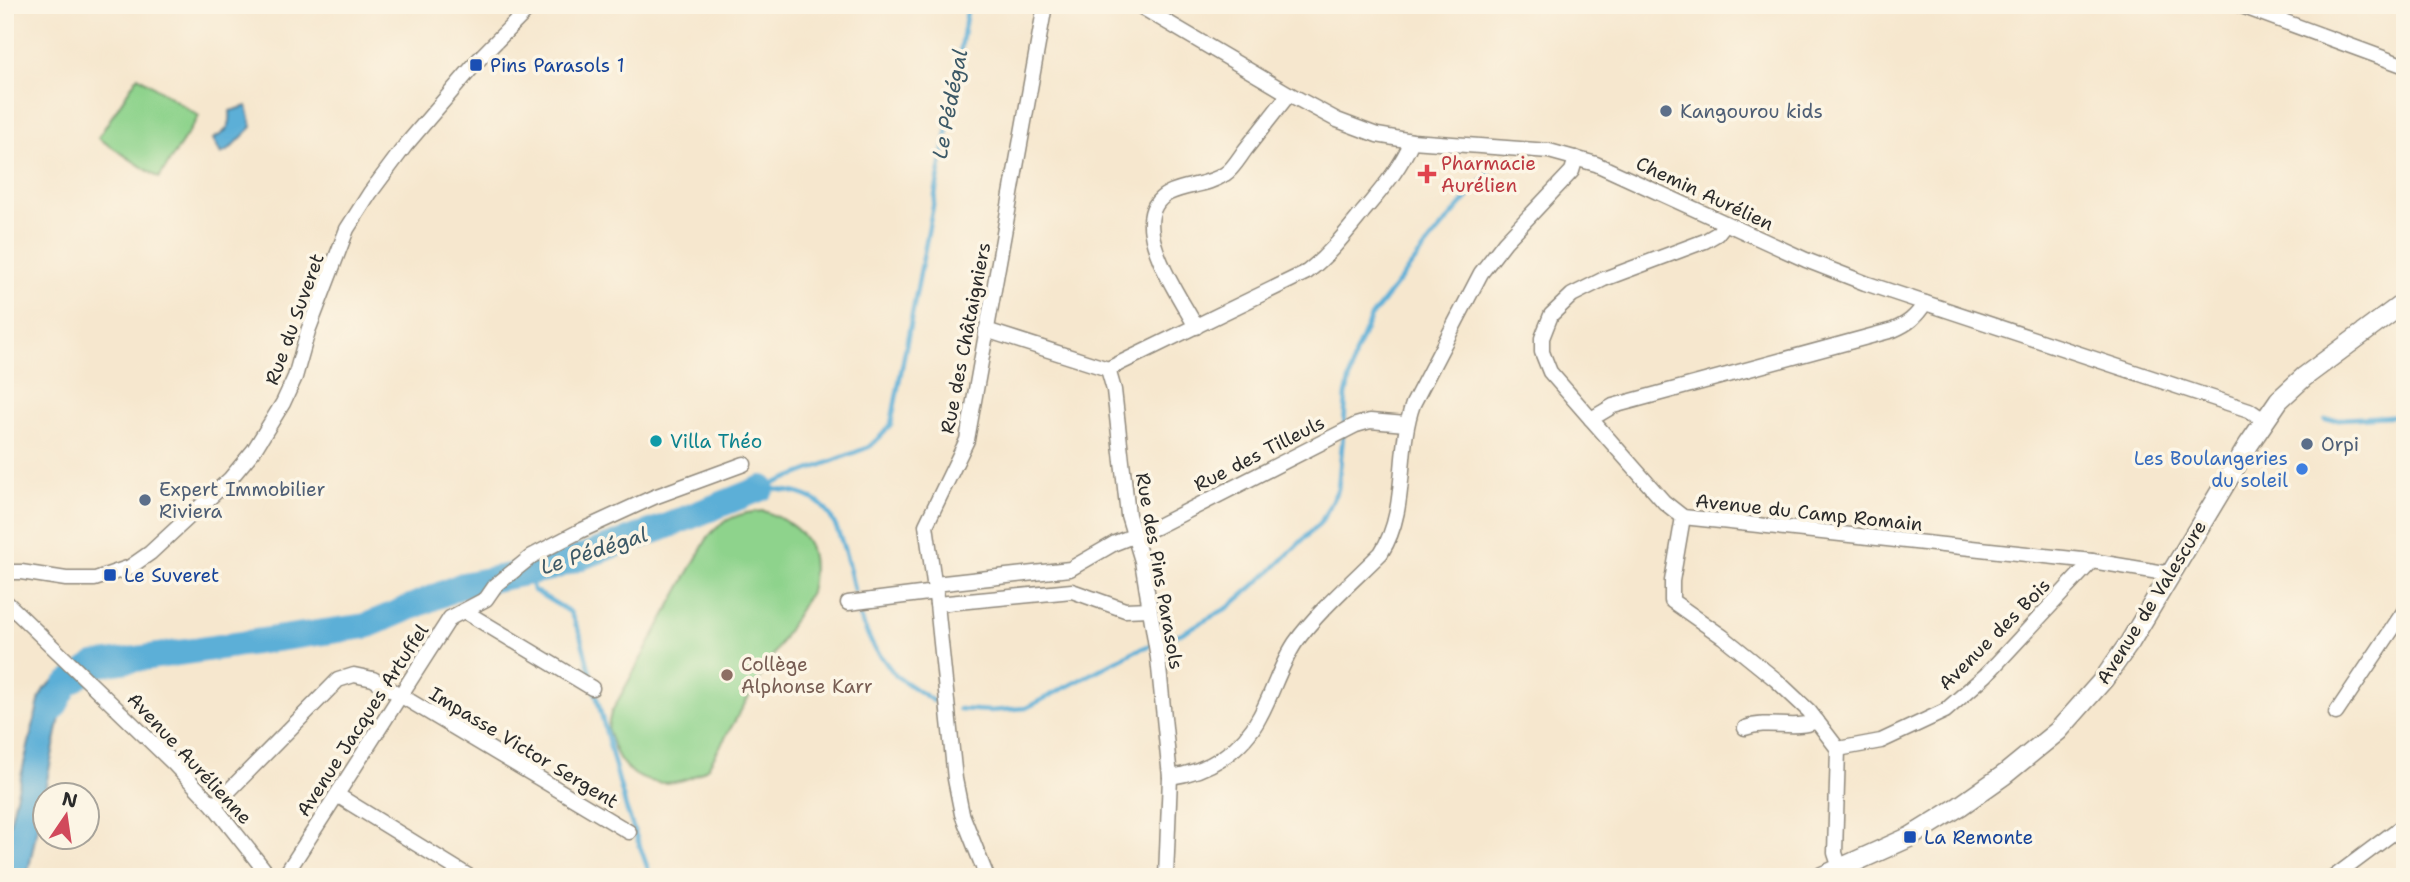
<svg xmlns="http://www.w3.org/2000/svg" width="2410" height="882" viewBox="0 0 2410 882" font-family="'Shantell Sans',sans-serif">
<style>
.green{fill:#8ed38c;stroke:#5c7f5c;stroke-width:2}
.water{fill:#5bafd7;stroke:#436d81;stroke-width:2}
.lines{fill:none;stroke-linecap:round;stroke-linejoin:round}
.stream{stroke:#5bafd7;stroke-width:4.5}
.river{stroke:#5bafd7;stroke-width:26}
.minor-casing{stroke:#90897c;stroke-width:17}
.secondary-casing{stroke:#90897c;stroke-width:22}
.minor{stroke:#fff;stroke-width:14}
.secondary{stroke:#fff;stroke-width:19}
.transit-dot{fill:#1a4fb4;stroke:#fcf5e5;stroke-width:2.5}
.service-dot{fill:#5c6f8a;stroke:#fcf5e5;stroke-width:2.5}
.health-dot{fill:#e0444e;stroke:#fcf5e5;stroke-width:2.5}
.culture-dot{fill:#0f9aa8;stroke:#fcf5e5;stroke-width:2.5}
.shop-dot{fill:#3f7fe0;stroke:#fcf5e5;stroke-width:2.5}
.education-dot{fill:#8d6e63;stroke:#fcf5e5;stroke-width:2.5}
.labels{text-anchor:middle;stroke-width:7;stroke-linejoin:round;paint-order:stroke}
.transit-label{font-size:19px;fill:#164399;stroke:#fcf5e5;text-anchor:start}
.service-label{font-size:19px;fill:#4e5e75;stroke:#fcf5e5;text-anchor:start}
.health-label{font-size:19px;fill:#be3a42;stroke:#fcf5e5;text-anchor:start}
.street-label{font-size:19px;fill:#2b2b2b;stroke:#fcf5e5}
.culture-label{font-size:19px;fill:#0d838f;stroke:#fcf5e5;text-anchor:start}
.shop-label{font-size:19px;fill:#366cbe;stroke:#fcf5e5;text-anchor:end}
.education-label{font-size:19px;fill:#785e54;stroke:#fcf5e5;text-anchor:start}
.water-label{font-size:21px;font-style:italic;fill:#3c5967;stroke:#fcf5e5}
</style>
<rect width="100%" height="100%" fill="#fcf5e5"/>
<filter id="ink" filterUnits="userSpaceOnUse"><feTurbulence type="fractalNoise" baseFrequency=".0143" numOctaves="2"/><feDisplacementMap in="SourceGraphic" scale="14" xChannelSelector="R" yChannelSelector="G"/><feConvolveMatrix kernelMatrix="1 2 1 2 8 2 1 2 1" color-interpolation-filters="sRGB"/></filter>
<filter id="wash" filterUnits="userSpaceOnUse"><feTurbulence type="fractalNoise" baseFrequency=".00686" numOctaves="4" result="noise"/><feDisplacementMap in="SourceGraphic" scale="28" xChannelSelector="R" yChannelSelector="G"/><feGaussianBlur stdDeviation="1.57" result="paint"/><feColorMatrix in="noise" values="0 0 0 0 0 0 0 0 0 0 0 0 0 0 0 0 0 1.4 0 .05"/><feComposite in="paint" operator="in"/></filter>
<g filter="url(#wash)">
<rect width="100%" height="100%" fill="#f6e7ce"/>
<g class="green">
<path d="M138,76L199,116L159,178L98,138Z"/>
<path d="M764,511C805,527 820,546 810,592L708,767C676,793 627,788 613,745C612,740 608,734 608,729C608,724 610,718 611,713L708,537C723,519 740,512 764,511Z"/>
</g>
<g class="water">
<path d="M247,106L252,127L229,150L221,154L213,139C226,132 232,127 230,111Z"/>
<path d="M63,673L76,686L63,703L27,877H5V843L40,697L44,689Z"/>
</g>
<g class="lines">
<g class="stream">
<path d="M5,24L16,5"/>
<path d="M2325,420L2405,415"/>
<path d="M1344,427L1346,395L1355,354L1371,317L1435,235L1489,173"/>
<path d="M762,488L869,447L882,435L891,424L948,128L968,5"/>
<path d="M763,488C781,490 800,491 816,501C839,515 849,566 854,590"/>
<path d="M529,573L533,590L570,612L580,634L626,808L651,877"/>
<path d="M860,618L873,646L896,676L933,701"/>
<path d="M959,709L990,711L1026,708L1135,651L1182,633L1229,607L1273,569L1321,522L1338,489L1343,435"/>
</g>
<path class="river" d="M53,709L66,685L94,665L366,626L463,585L551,568L662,528L762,488"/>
</g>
</g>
<g filter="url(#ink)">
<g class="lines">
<g class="minor-casing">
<g id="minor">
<path d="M1138,5L1289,94L1337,120L1377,135L1412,141L1549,151L1596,164L1806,260L1865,283L2249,410L2264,420"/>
<path d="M2239,5L2405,66"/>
<path d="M1925,303C1916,317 1908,324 1893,330L1613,406L1591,419L1664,502L1683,517L2092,561L2171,574"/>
<path d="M1196,327C1180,296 1122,217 1169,193C1187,184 1207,186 1225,174C1233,169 1239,158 1245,150C1260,131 1274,113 1289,94"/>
<path d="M986,330L1108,369"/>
<path d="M1591,419L1550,372L1542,352V338L1551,315L1572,295L1604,279L1705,241L1717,234L1725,224"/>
<path d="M1683,517L1672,581V601L1723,637L1775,679L1809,711L1838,749L1835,853L1840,868"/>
<path d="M5,572H21L66,579H95L130,567L150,553L230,479L254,450L283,403L295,377L308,331L347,229L370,193L405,146L481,57L532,5"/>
<path d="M935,584L1070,569L1115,543L1156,527L1356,425L1370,421L1406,424"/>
<path d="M5,601L173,763L214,806L270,877"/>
<path d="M848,603L936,592"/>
<path d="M937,604L1072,591L1125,610L1150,609"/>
<path d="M464,611L592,688"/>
<path d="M2336,713L2405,610"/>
<path d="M1745,728C1769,719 1793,731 1817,721"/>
<path d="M1838,749L1881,741L1945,711L1986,675L2092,561"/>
<path d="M1170,777C1208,772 1243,750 1260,716C1273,692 1280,666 1295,643C1317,612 1354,580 1381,553C1409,510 1396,451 1413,404L1481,273L1505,242L1572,171L1576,158"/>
<path d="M337,795L470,877"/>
<path d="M214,806L338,680L354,675L373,679L629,832"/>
<path d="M284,877L450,618L486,599L495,586L532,556L580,531L654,497L744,464"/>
<path d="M987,877L962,814L955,779L937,604L926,525L967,440L1045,5"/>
<path d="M1166,877L1170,777L1158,658L1142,561L1128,515L1114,390L1108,369L1307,272C1329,255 1345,234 1362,213C1381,190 1400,169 1412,141"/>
<path d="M2334,877L2405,824"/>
</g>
</g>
<g class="secondary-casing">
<path id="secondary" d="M1821,877L1910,837L1960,806L2004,775L2058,731L2104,679L2130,642L2249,444L2279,400L2304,377L2405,302"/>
</g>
<use href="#minor" class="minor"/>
<use href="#secondary" class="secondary"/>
</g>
</g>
<g class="transit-dot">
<rect x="469" y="58" width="14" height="14" rx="3.5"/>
<rect x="103" y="568" width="14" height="14" rx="3.5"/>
<rect x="1903" y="830" width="14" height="14" rx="3.5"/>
</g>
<g class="service-dot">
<circle cx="1666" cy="111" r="7"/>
<circle cx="2307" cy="444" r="7"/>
<circle cx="145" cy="500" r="7"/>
</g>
<path class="health-dot" d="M1423.5 163.5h7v7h7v7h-7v7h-7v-7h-7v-7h7z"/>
<circle class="culture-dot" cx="656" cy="441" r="7"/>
<circle class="shop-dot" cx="2302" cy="469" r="7"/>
<circle class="education-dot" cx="727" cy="675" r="7"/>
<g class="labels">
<g class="transit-label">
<text x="490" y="72">Pins Parasols 1</text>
<text x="124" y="582">Le Suveret</text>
<text x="1924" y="844">La Remonte</text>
</g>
<g class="service-label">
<text x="1680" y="118">Kangourou kids</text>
<text x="2321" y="451">Orpi</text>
<text x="159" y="496">Expert Immobilier<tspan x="159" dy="22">Riviera</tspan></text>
</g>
<g class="health-label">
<text x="1441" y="170">Pharmacie<tspan x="1441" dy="22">Aurélien</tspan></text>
</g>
<g class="street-label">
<text transform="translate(1705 193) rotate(25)" y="7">Chemin Aurélien</text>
<text transform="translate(294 319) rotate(-70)" y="7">Rue du Suveret</text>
<text transform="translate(965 338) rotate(-79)" y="7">Rue des Châtaigniers</text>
<text transform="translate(1259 453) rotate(-27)" y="7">Rue des Tilleuls</text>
<text transform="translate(1809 512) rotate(6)" y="7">Avenue du Camp Romain</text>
<text transform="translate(1160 571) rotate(80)" y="7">Rue des Pins Parasols</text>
<text transform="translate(2151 602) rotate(-58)" y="7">Avenue de Valescure</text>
<text transform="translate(1994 634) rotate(-45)" y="7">Avenue des Bois</text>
<text transform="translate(362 720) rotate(-57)" y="7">Avenue Jacques Artuffel</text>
<text transform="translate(524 747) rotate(31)" y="7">Impasse Victor Sergent</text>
<text transform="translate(190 758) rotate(47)" y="7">Avenue Aurélienne</text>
</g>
<g class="culture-label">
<text x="670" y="448">Villa Théo</text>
</g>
<g class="shop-label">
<text x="2288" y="465">Les Boulangeries<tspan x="2288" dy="22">du soleil</tspan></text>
</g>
<g class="education-label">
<text x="741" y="671">Collège<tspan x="741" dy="22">Alphonse Karr</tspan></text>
</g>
<g class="water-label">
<text transform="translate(950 104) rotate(-79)" y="7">Le Pédégal</text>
<text transform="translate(594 551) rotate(-18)" y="7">Le Pédégal</text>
</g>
</g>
<rect width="2410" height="882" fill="none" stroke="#fcf5e5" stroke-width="28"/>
<g transform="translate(66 816) rotate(13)"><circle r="33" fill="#fcf5e5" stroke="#a8a49b" stroke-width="2"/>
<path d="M0-5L12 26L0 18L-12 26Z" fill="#d1495b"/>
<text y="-10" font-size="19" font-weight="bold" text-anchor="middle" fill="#2b2b2b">N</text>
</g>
</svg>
